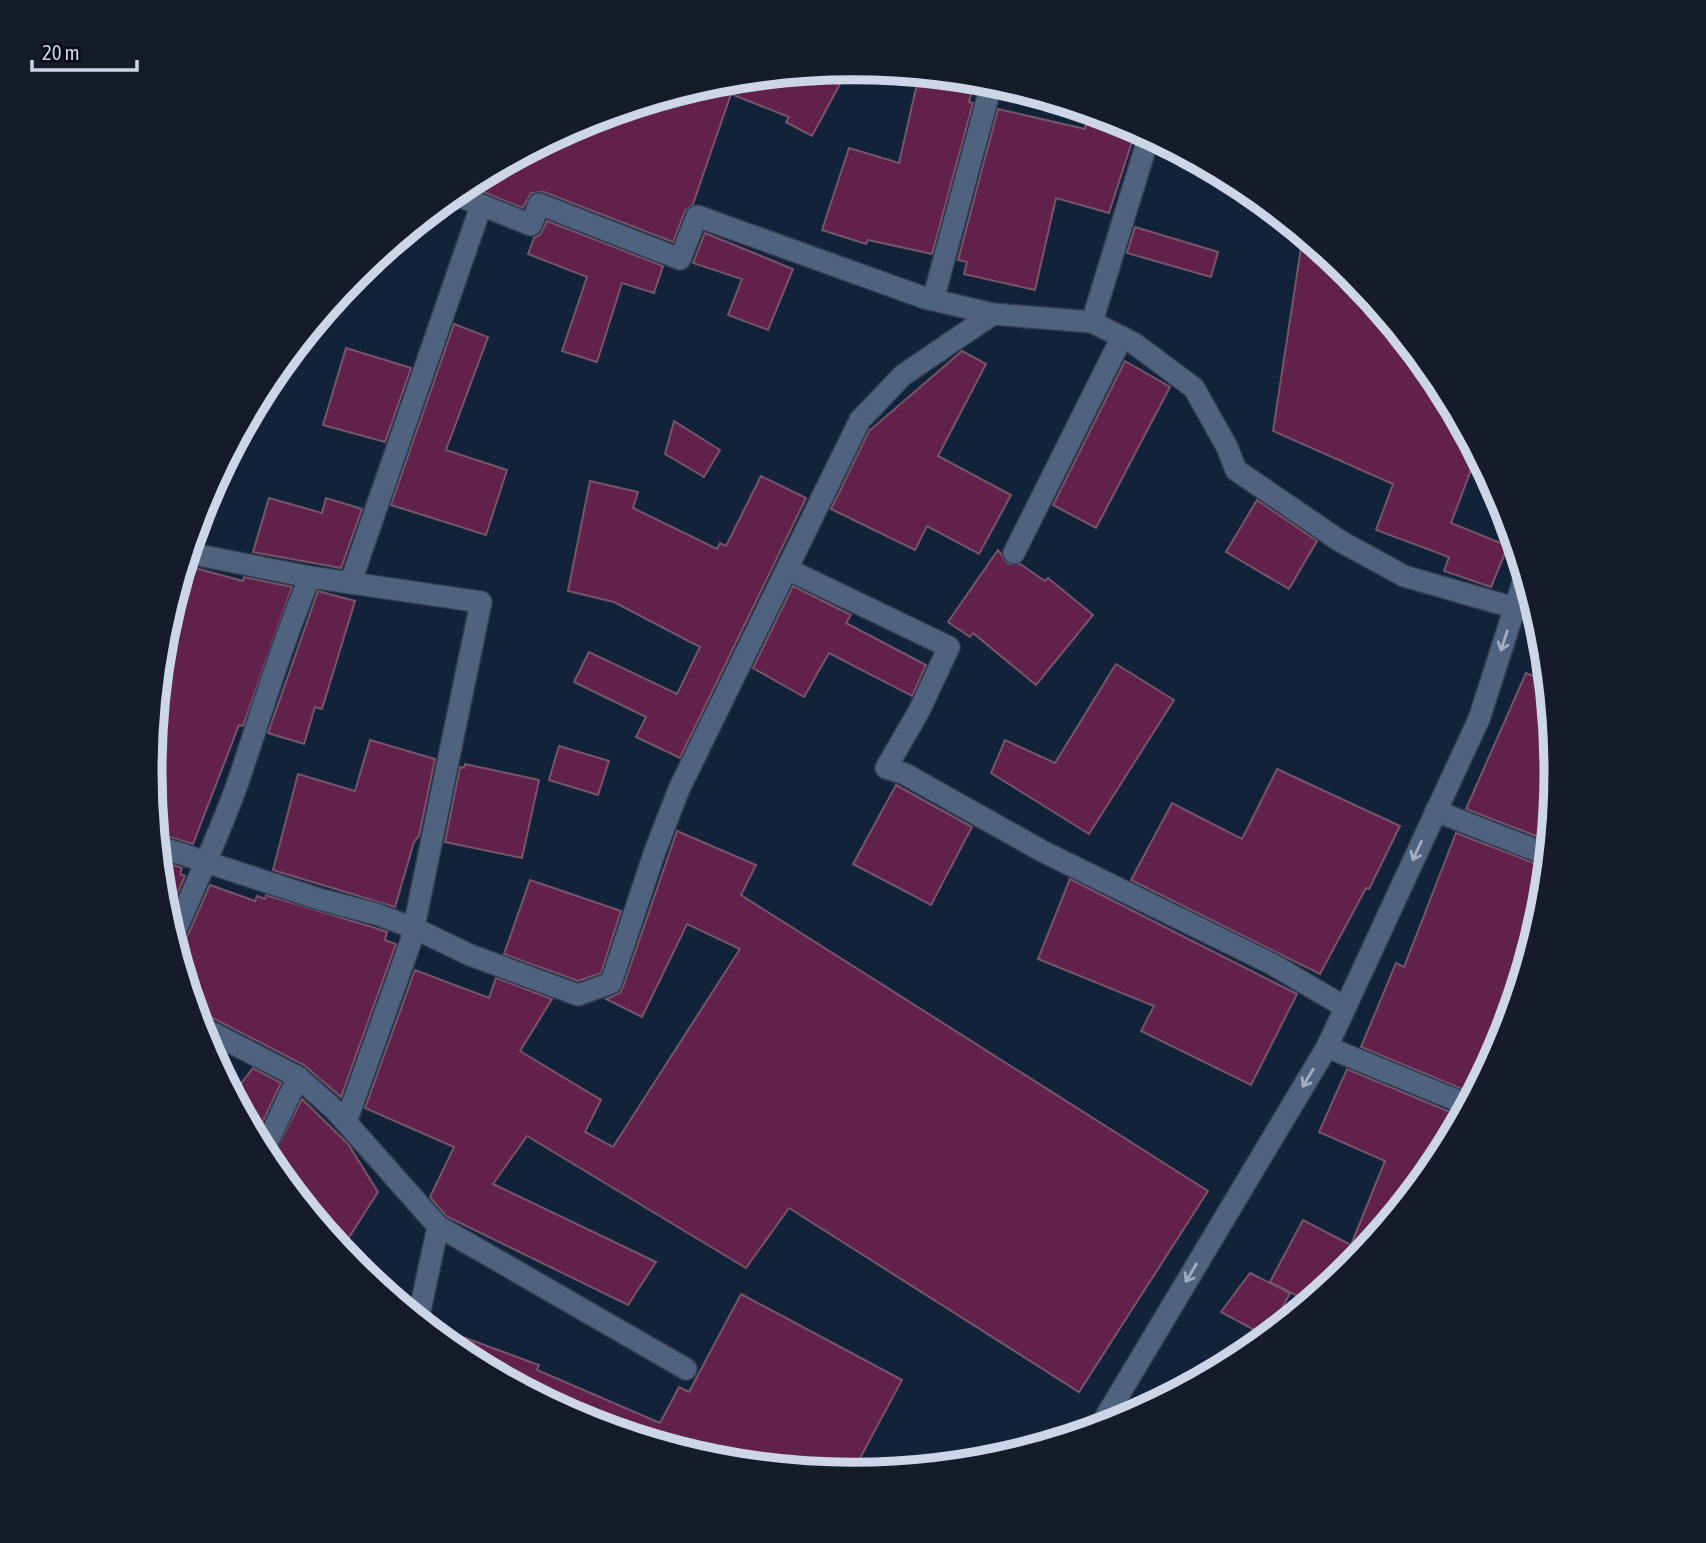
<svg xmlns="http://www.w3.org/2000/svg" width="1706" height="1543" viewBox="0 0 1706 1543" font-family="'Asap Condensed',sans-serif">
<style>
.building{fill:#61214a;stroke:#755567;stroke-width:2}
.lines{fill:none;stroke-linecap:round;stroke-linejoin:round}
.minor-casing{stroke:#323b50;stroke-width:24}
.tertiary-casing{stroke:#323b50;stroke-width:24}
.minor{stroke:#50637e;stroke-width:21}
.tertiary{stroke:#50637e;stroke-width:21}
.oneway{stroke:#a1aec2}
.rim{fill:none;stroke:#ccd6e6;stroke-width:9}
</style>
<rect width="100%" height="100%" fill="#122239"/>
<g class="building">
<path d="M848,69L812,136L786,122L789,117L731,94L693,204L685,211L673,242L544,192L531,193L523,208L478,190L484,175L584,122L716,82Z"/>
<path d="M919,75L973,85L969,102L973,103L932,254L868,240L866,244L822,230L849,148L899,163Z"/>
<path d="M998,109L1085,129L1088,115L1136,129L1109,213L1056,198L1035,290L964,274L967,262L958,260Z"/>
<path d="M547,221L663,266L654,293L622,283L597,362L562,351L587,277L528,254L534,238L540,235Z"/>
<path d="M1135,227L1218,252L1211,277L1127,253Z"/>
<path d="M705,233L793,269L768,330L728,315L742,279L693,263Z"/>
<path d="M1303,235L1351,275L1438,381L1448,399L1477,454L1451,523L1508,546L1491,587L1444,571L1449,557L1376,530L1393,484L1273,431Z"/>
<path d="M454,324L488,337L446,450L507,470L486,535L391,505Z"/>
<path d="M346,348L411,368L385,442L323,425Z"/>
<path d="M962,351L986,364L938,456L1011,495L979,554L927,526L915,550L831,509L869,431Z"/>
<path d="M1125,361L1170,387L1096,528L1053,505Z"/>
<path d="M674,421L720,450L704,477L665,454Z"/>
<path d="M761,476L806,498L680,758L636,737L646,717L574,682L589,652L677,694L700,647L614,602L568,591L590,481L638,492L633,508L717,549L720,543L726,546Z"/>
<path d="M269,498L322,513L326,498L362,509L341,568L253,552Z"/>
<path d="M1257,500L1317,541L1289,589L1226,552Z"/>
<path d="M998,550L1008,564H1020L1045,581L1048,578L1093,615L1036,685L973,633L970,637L948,622Z"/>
<path d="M184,565L243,581L244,577L292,587L243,726L239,725L193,844L156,833L150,772L163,634Z"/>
<path d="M793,586L851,615L846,623L926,665L912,696L829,653L804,697L753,668Z"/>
<path d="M318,591L355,601L322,709L315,707L304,744L268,733Z"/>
<path d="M1116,664L1174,700L1089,834L991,773L1005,740L1055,763Z"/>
<path d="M1526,673L1547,682L1556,772L1549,841L1466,809Z"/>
<path d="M370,740L435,759L419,836L414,842L395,907L273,870L298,774L355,791Z"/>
<path d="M559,746L609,761L598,795L549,780Z"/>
<path d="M465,764L539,780L522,858L445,842L460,767L464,768Z"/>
<path d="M1277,769L1400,826L1369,889L1366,888L1320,974L1131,880L1172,803L1242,839Z"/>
<path d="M896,785L972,827L931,905L853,864Z"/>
<path d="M677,831L756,865L741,895L1208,1191L1079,1392L789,1208L746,1268L527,1136L493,1184L656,1262L628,1305L446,1216L430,1197L454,1147L365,1108L415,970L489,998L496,978L552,999L520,1051L601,1100L585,1132L613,1147L740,949L687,924L642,1017L606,999L620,993L623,987Z"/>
<path d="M1456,833L1547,868L1543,909L1503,1041L1474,1094L1361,1047L1396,963L1404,967Z"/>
<path d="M158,860L182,868L180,874L185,876L166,919Z"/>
<path d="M1070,879L1297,994L1251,1085L1141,1031L1154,1006L1038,959Z"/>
<path d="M530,880L621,911L601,973L578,981L504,954Z"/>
<path d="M210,885L255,901L257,896L265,899L266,895L372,927L387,932L385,940L396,944L341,1097L304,1065L205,1014H195L176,951L184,944Z"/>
<path d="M253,1068L281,1083L255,1138L232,1095Z"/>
<path d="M1347,1069L1462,1117L1438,1163L1355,1263L1309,1302L1270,1282L1303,1220L1351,1245L1385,1161L1319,1132Z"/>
<path d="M302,1099L348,1144L378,1192L341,1250L269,1163Z"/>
<path d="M1250,1273L1290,1293L1267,1337L1221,1312Z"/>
<path d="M741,1294L902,1380L851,1475L715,1461L584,1421L454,1350L460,1336L539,1365L537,1370L660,1423L679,1387L689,1392Z"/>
</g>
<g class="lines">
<g class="minor-casing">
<g id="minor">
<path d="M454,194L531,225L539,204L680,259L697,216L925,298L993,314"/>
<path d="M933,300L992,82"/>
<path d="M1092,322L1135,344L1194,388L1227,447L1236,470L1340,541L1404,576L1536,614"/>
<path d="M188,553L310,577"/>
<path d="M1014,553L1122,337"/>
<path d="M787,569L949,647L919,711L886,768L905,774L1042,851L1272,964L1345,1007"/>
<path d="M351,581L481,206"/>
<path d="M1436,811L1548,855"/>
<path d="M157,846L319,899L376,914L414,928L470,955L578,995L611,983L655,851L679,789L860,420L903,375L993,314L1092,322L1149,136"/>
<path d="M172,939C194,887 218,838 237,785C261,715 281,645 310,577L481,602L411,941L346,1122"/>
<path d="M199,1026L298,1077L336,1111L438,1226L418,1320"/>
<path d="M1327,1047L1468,1105"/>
<path d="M263,1152L298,1077"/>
<path d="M438,1226L686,1369"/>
</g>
</g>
<g class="tertiary-casing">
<path id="tertiary" d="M1099,1428L1327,1047L1479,719L1525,576"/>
</g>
<use href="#minor" class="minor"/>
<use href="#tertiary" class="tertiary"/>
</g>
<defs><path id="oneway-shaft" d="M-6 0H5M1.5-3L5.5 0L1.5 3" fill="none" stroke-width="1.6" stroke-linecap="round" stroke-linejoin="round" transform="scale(1.75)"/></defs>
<g class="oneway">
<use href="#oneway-shaft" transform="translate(1504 641) rotate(108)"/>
<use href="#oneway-shaft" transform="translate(1417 851) rotate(115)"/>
<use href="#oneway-shaft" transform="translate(1308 1078) rotate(121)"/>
<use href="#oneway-shaft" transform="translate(1191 1273) rotate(121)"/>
</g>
<path d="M0 0H1706V1543H0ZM162 771a691 691 0 1 1 1382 0a691 691 0 1 1-1382 0Z" fill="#151b27" fill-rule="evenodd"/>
<path class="rim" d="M162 771a691 691 0 1 1 1382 0a691 691 0 1 1-1382 0Z"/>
<path d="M32 60v10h105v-10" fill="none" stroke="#ccd6e6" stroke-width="3.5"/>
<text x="42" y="60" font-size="21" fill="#ccd6e6" stroke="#050b16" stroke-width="5" paint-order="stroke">20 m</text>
</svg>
